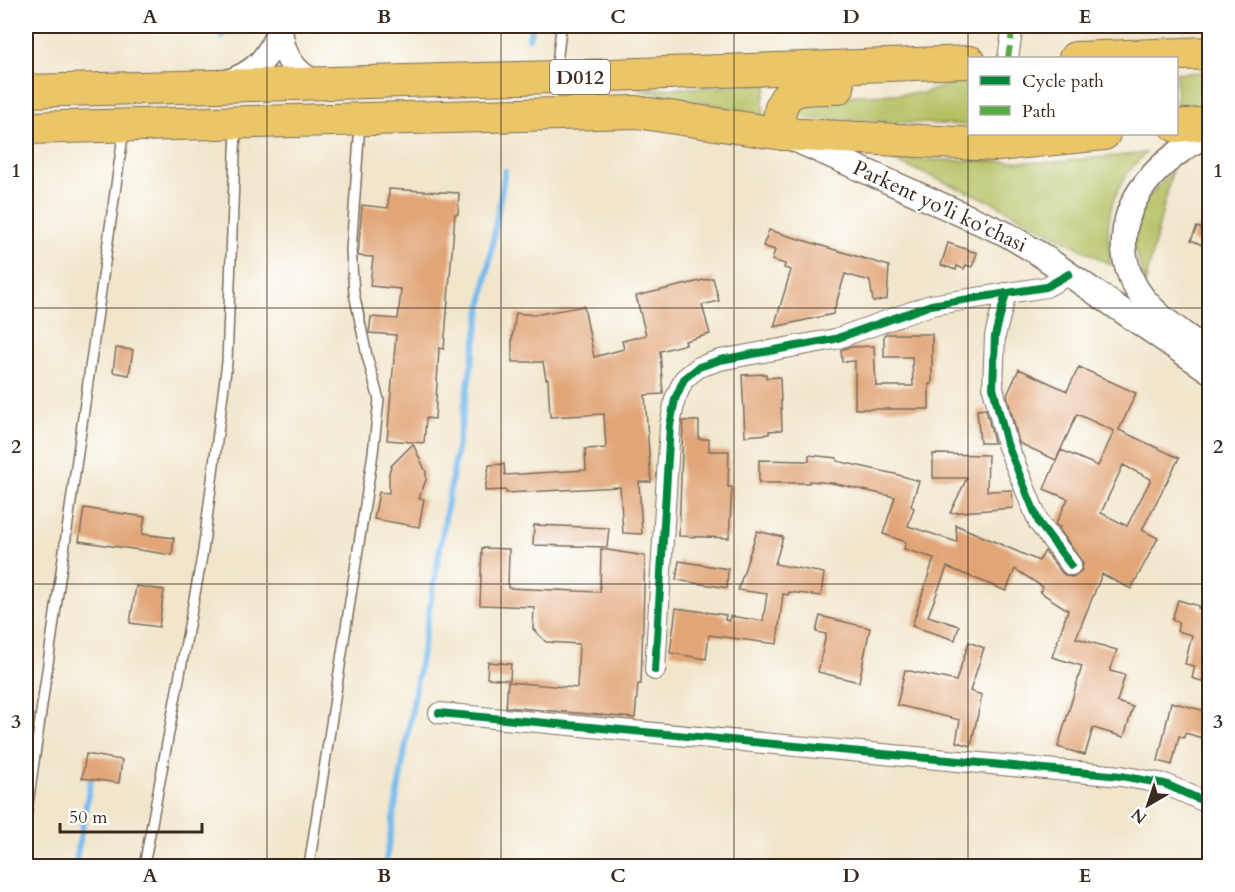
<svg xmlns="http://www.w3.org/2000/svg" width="1235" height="892" viewBox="0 0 1235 892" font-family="Cardo,serif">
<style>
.green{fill:#b3bf61;stroke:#777440;stroke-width:1.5}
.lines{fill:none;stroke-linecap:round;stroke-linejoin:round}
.stream{stroke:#75baec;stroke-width:6}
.building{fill:#e1a577;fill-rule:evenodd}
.service-casing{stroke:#7b6c5b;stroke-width:12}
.minor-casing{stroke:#7b6c5b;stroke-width:22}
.tertiary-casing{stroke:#7b6c5b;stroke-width:27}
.trunk-casing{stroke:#7b6c5b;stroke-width:34}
.service{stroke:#fff;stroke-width:9}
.minor{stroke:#fff;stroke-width:20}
.tertiary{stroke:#fff;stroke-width:24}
.trunk{stroke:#eac669;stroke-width:32}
.quiet{stroke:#55ab43;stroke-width:6;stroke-dasharray:12 6;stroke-linecap:butt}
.cycleway-casing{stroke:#fff;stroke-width:11}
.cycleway{stroke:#00873e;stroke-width:8}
.grid{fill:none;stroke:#3b2a1e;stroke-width:1.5;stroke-opacity:0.55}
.labels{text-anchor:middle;stroke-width:4.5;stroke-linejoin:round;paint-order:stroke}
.shield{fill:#fff;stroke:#766a62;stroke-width:1.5}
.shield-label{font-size:20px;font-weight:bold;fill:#3b2a1e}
.street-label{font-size:21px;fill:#3b2a1e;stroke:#fff}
.neatline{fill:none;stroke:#3b2a1e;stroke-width:2}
.grid-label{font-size:20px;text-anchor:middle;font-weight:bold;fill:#3b2a1e}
</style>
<rect width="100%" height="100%" fill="#fff"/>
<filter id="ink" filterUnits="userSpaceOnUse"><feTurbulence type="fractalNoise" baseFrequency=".0167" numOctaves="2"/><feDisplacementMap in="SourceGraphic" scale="12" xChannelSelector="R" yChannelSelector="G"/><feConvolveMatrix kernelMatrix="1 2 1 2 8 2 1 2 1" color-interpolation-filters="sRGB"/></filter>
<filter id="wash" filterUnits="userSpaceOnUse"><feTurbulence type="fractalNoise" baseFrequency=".008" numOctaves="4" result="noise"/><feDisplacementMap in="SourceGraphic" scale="24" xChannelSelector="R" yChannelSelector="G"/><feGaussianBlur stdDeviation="1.35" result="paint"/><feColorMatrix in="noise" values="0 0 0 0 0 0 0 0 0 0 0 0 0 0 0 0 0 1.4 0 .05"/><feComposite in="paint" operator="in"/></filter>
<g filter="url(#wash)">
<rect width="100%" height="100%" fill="#f1e6cc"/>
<g class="green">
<path d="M1209,72V108L1177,112L1176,73Z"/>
<path d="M969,79V125L808,119C794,114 800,105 808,97L923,93Z"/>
<path d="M768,84L763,100L764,115L639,90Z"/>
<path d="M1146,153C1111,187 1103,217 1111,265L990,201L889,159L1053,162Z"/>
<path d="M1172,172L1145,284L1133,242L1144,202Z"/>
</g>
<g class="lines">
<g class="stream">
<path d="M222,37L224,26"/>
<path d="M529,38L532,26"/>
<path d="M75,866L92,773"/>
<path d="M385,866L505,171"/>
</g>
</g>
<g id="blocks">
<g class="building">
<path d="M389,189L459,193L458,214H455L444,349L439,348L435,419L426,418L424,443L387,440L396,335L369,333L371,317L398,319L401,289L370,286L373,257L358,256L362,205L388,208Z"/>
<path d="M1197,227L1209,232V248L1191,240Z"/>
<path d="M769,230L889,266L887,299L873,302L870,281L845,274L833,314L774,327L791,270L784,268L785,264L772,260L775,250L763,246Z"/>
<path d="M948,243L977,253L972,267L966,265L964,269L957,266L956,270L941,265Z"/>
<path d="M713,278L719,301L702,305L710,334L685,341L686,344L660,351L663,394L645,395L651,482H639L642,534L623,533L620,487L506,493V490L485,491L489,465L504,464L505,475L586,470L585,449L606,448L604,414L550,417L548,379H546L543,362H512V338L516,313L534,315L584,306L594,357L624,349L622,341L646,335L636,296Z"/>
<path d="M886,334H932V384H929V409H855V361L842,362L841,350L849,347L874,346L876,386H913L912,357H884V335Z"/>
<path d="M116,348L133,350L129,375L113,372Z"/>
<path d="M1079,367L1136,393L1119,430L1179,458L1142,530L1158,538L1131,589L1102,574L1076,638L1117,650L1110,671L1125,675L1117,702L1133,707L1124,737L1093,728L1085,755L1058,747L1082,666L1052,657L1068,610L1040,592L1043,587L1015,569L1006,591L947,567L928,616L959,626L955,640L912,626L934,558L904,549L906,542L883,534L895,497L832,483L809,481V483H759V460L809,461V455L837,458V461L895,474L919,481L911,506L914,508L908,526L957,542L956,525L1039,561L1045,551L1062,573L1067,576L1073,577L1082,570L1083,563L1059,529L1060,527L1055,525L1068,499L1044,489L1061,450L1098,466L1114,431L1077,414L1056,460L1019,443L1007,395L1019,369L1067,391ZM1123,465L1151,479L1127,526L1101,513Z"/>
<path d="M766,374V378L780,377L782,430L769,431V434L745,436L742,375Z"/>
<path d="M986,409L994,443H980L977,410Z"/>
<path d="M683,421H699V439H709V451H729L728,487H732L729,538L679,536Z"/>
<path d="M413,444L426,472V480L419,498L424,499L419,527L374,519L379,492L389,493V473L391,466Z"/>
<path d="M933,454L988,455L987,491L1012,490L1013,508L950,513L967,478H933Z"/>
<path d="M84,508L145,517L142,534L174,538L172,555L79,541Z"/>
<path d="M534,525L609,528L607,547L533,545Z"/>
<path d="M757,531L783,537L775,564L824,573L821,596L789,592L788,595L783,594L777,644L709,635L706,659L670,653L676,608L726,615L725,620L729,621L730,616L763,621L767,594L738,590Z"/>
<path d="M482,548L509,549L508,588L600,592L601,549L645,556L641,684H638L635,718L506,707L508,682L577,688L579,644L546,642L533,629L534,607L480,605Z"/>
<path d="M679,561L728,569L727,588L676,580Z"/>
<path d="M136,586L164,590L159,627L130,623Z"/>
<path d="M1178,600L1199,606L1198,608L1209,612V674L1207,683L1192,678L1195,666L1185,664L1192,635L1177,631L1179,622L1172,620Z"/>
<path d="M820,616L870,628L859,682L818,672L826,634L816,632Z"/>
<path d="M969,642L984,648L970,691L982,695L971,746L956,742L960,720L897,705L905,670L956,681Z"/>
<path d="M488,662L511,664L510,680L487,678Z"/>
<path d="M1171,702L1209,712V740L1185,733L1184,738L1179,736L1172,765L1158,761Z"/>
<path d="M86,754L122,760L119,783L82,778Z"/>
</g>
</g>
</g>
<g filter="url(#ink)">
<use href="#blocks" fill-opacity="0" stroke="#7b6c5b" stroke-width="1.5"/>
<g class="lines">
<g class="service-casing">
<g id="service">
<path d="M556,72L561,29L556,26"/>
<path d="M26,818L124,129"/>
<path d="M144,866L203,551L227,362L236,127"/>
<path d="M309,866L373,453L379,400L367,356L354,293L351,251L360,124"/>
</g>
</g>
<g class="minor-casing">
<g id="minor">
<path d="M1008,58L1013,26"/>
<path d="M1006,293L995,336L993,388L1007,444L1039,523L1071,565"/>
<path d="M655,670L670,426L675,399L684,379L699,367L720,360L835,339L931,305L1046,287L1069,274"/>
<path d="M439,713L1121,776L1165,784L1210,804"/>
</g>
</g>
<g class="tertiary-casing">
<g id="tertiary">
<path d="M280,26C281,53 293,74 319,84"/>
<path d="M224,83C256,74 271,56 280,26"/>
<path d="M794,139L1006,234L1038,253L1210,371"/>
<path d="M1205,350C1182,332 1152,314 1136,288C1129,276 1125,262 1124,249C1121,193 1165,157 1210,133"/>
</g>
</g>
<g class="trunk-casing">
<g id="trunk">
<path d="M1075,58L1210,53"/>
<path d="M26,91L555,77L970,62"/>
<path d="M1176,126L1210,123"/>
<path d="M26,128L636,112L783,134L997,145L1104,134"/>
<path d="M783,134C776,118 779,95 799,90C811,87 825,88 838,88"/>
</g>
</g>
<use href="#service" class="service"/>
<use href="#minor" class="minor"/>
<use href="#tertiary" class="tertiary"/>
<use href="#trunk" class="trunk"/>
<path class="quiet" d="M1008,58L1013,26"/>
<g class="cycleway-casing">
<g id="cycleway">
<path d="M1006,293L995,336L993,388L1007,444L1039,523L1071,565"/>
<path d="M655,670L670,426L675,399L684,379L699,367L720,360L835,339L931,305L1046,287L1069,274"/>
<path d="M439,713L1121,776L1165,784L1210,804"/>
</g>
</g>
<use href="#cycleway" class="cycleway"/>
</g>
</g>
<path class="grid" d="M267,26V866M501,26V866M734,26V866M968,26V866M26,308H1210M26,584H1210"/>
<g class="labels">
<rect class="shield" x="550" y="60" width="60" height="34" rx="4.5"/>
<g class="shield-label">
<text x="580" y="84">D012</text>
</g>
<g class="street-label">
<text transform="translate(940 206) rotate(25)" y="7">Parkent yo'li ko'chasi</text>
</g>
</g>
<rect width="1235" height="892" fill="none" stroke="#fff" stroke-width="66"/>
<rect x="968" y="57" width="210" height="78" fill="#ffffff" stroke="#b1aaa5" stroke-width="1.5"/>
<rect x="980" y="76" width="30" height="9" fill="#00873e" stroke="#b1aaa5" stroke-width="1.5"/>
<text x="1022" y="87" font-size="18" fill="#3b2a1e">Cycle path</text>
<rect x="980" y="106" width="30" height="9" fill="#55ab43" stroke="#b1aaa5" stroke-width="1.5"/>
<text x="1022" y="117" font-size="18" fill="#3b2a1e">Path</text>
<g transform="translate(1148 805) rotate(219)" stroke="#ffffff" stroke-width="4.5" paint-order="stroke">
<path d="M0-4.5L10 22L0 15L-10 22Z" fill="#3b2a1e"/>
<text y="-9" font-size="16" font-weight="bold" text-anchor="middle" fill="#3b2a1e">N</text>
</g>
<path d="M60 823v9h142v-9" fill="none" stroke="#3b2a1e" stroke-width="3"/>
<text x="69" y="823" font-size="18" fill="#3b2a1e" stroke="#ffffff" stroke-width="4.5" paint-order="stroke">50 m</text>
<rect x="33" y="33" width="1169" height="826" class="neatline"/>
<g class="grid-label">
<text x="150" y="23">A</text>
<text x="384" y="23">B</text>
<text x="618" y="23">C</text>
<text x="851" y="23">D</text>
<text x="1085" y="23">E</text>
<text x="16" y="177">1</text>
<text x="1218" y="177">1</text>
<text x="16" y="453">2</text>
<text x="1218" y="453">2</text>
<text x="16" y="728">3</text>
<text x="1218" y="728">3</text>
<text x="150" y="882">A</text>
<text x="384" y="882">B</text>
<text x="618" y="882">C</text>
<text x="851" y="882">D</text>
<text x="1085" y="882">E</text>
</g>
</svg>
